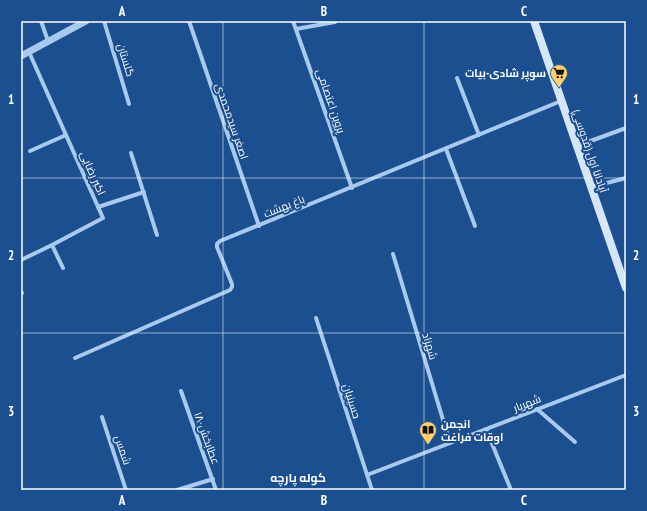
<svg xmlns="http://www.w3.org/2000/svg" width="647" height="511" viewBox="0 0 647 511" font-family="'PT Sans Narrow',Cairo,sans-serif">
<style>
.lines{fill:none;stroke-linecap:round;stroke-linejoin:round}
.minor{stroke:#a9c9ee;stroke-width:4}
.tertiary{stroke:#a9c9ee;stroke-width:7}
.secondary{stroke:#d6e6fa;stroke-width:8}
.grid{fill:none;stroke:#fff;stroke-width:1;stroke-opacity:0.55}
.labels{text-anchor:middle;stroke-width:4;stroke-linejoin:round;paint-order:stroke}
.street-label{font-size:11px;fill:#fff;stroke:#1b4f8f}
.poi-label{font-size:11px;font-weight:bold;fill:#fff;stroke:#1b4f8f;text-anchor:end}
.neighbourhood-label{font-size:12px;font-weight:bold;fill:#fff;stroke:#1b4f8f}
.neatline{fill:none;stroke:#fff;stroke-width:1.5}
.grid-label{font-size:13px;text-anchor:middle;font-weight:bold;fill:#fff}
</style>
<rect width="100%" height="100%" fill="#1b4f8f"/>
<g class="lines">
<g class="minor">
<path d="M41,21L48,41"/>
<path d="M104,21L129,104"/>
<path d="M189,21L259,226"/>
<path d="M293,21L352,188"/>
<path d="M296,29L335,22"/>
<path d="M457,78L479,135"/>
<path d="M577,146L626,128"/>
<path d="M446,149L475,226"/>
<path d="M30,151L66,135"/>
<path d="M131,153L157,235"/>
<path d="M591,187L626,178"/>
<path d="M98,207L144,192"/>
<path d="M52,245L63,268"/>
<path d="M393,254L450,443"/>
<path d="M21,260L52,245L103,218L29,52"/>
<path d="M21,292L22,293"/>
<path d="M316,318L372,490"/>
<path d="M75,358L230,290L232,287V284L217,247V244L220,241L561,101"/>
<path d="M181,391L216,490"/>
<path d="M537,409L575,442"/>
<path d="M102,417L126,490"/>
<path d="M486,429L511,490"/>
<path d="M367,475L626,375"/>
<path d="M177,490L213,479"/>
</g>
<path class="tertiary" d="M21,56L86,21"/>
<path class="secondary" d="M534,21L626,288"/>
</g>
<path class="grid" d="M223,21V490M424,21V490M21,178H626M21,333H626"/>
<defs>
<g id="supermarket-pin" transform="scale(0.9)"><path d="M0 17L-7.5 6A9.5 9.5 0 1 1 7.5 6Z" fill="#ffd166" stroke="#1b4f8f"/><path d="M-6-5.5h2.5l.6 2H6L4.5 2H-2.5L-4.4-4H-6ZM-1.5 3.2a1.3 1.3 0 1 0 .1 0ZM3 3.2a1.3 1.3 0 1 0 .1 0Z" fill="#111"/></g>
<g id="library-pin" transform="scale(0.9)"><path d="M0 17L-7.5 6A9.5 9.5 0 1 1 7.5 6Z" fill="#ffd166" stroke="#1b4f8f"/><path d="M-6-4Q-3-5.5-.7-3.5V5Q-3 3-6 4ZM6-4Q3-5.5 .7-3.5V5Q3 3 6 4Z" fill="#111"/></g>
</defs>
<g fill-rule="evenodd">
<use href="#supermarket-pin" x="559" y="73"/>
<use href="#library-pin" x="428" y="430"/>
</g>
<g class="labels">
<g class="street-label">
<text transform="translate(126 60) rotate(73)" y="4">گلستان</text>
<text transform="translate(331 101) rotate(71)" y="4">پروین اعتصامی</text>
<text transform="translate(232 121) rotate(71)" y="4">اصغر سیدمحمدی</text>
<text transform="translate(590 151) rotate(71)" y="4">آپادانا اول (قدوسی)</text>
<text transform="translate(93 173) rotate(66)" y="4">اکبر رضایی</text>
<text transform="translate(284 206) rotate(-22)" y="4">باغ بهشت</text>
<text transform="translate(430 346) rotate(73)" y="4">شهزاد</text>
<text transform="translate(352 401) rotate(72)" y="4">حسینیان</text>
<text transform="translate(527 403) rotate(-21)" y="4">شهریار</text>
<text transform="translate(207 438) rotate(70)" y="4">۱۸-عطابخش</text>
<text transform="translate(123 450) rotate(71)" y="4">شمس</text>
</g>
<g class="poi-label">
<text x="546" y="77">سوپر شادی-بیات</text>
<text x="441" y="428" text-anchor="start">انجمن<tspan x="441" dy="13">اوقات فراغت</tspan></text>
</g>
<g class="neighbourhood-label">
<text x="298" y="482">کوله پارچه</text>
</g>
</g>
<rect width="647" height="511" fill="none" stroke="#1b4f8f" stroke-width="44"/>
<rect x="22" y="22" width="603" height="467" class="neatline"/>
<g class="grid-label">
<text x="122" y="16">A</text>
<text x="324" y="16">B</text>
<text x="524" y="16">C</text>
<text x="11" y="104">1</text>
<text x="636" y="104">1</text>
<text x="11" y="260">2</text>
<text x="636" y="260">2</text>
<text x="11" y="416">3</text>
<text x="636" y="416">3</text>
<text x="122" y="505">A</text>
<text x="324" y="505">B</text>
<text x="524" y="505">C</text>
</g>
</svg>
